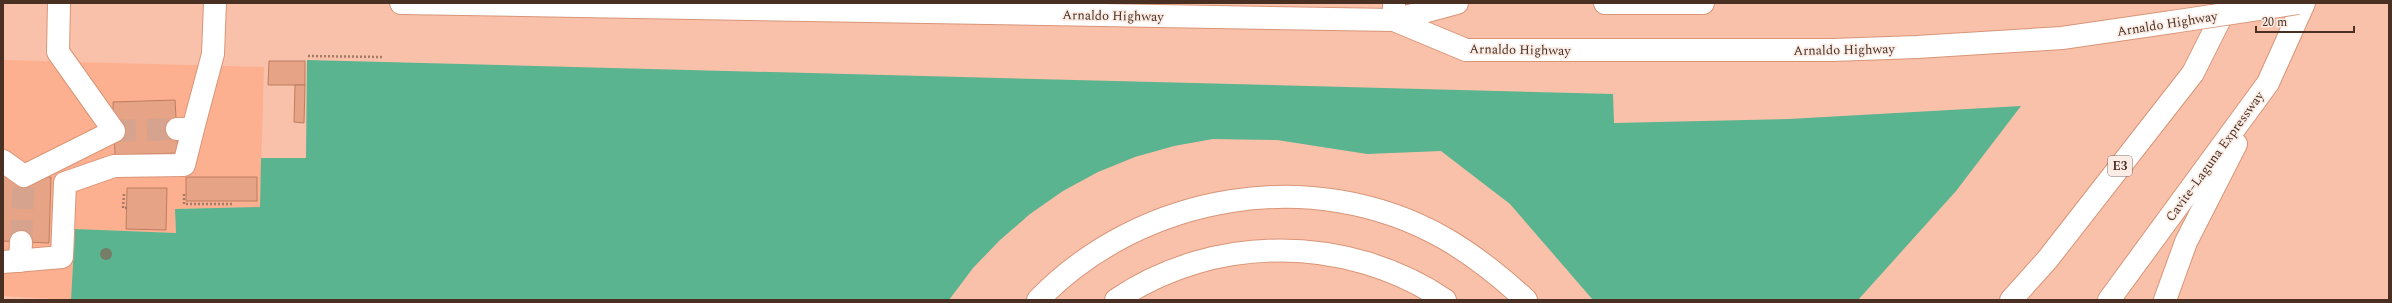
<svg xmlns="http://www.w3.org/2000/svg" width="2392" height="303" viewBox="0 0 2392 303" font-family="Spectral,serif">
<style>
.built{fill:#fdb08f}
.green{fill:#5ab48f}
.building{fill:#e7a385;stroke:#bd7d60}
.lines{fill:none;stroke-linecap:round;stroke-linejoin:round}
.minor-tunnel{stroke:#d6a48e;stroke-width:22;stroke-dasharray:22 11;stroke-linecap:butt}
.minor-casing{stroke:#d89578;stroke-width:24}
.major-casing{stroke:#d89578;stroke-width:24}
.highway-casing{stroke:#d89578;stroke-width:24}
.path{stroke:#a37967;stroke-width:2.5;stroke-dasharray:2 2;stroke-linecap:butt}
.minor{stroke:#fff;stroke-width:22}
.major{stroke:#fff;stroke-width:22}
.highway{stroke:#fff;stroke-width:22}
.major-bridge-casing{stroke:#d89578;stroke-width:24;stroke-linecap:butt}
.major-bridge{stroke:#fff;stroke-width:22}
.tree{fill:#777e68}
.labels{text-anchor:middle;stroke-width:3.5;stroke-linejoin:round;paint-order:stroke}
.shield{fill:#fbede6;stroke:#7f685e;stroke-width:1}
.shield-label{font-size:12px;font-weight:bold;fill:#4a2f23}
.street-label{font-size:13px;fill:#4a2f23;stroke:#fbede6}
</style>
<rect width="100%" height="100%" fill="#f9c1a9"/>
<path class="built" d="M3,60L264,67L260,207L175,209L176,233L75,229L71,300L3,296Z"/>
<path class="green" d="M307,60L1613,94L1614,123L1789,119L2021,106L1956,191L1858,300H1593L1510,204L1441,151L1367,154L1277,140L1213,139L1174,146L1135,157L1098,172L1063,191L1030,214L1000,240L973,268L949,300H71L75,229L176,233L175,209L260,207L261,158H306Z"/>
<g class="building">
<path d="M269,61H305V85H268Z"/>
<path d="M295,85H305L304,123L294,122Z"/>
<path d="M175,100L178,153L115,155L113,102Z"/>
<path d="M3,175L51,177L49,243L3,241Z"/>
<rect x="186" y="177" width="71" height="24"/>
<path d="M127,188H167L166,230L126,229Z"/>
</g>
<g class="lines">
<g class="minor-tunnel">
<path d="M114,131L177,129"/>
<path d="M21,242L24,176"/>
</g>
<g class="minor-casing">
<g id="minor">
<path d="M1394,20V3"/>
<path d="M177,129H193L213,54L215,3"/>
<path d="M3,161L24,176L114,131L58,52L59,3"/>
<path d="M20,261L21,242"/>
<path d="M3,262L62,257L65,183L114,166L184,165L193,129"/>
</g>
</g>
<g class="major-casing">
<g id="major">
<path d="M401,3L1394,20L1457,3"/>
<path d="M1605,3H1703"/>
<path d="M1394,20L1466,50H1832L1917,47L2062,38L2172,22"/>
</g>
</g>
<g class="highway-casing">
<g id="highway">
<path d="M1038,300C1142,193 1313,164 1444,238C1474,255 1501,277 1526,300"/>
<path d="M1116,300C1213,234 1347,234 1445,300"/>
<path d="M2011,300L2047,260L2193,73L2228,3"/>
<path d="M2109,300L2268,83L2304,3"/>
<path d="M2165,300L2186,242L2236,144"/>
</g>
</g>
<g class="path">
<path d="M308,56L382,57"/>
<path d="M124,194L123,208H127"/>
<path d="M184,194V204H233"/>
</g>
<use href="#minor" class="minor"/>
<use href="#major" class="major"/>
<use href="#highway" class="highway"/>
<g class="major-bridge-casing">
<path id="major-bridge" d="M2172,22L2298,3"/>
</g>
<use href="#major-bridge" class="major-bridge"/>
</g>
<circle class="tree" cx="106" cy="254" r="6"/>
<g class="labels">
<rect class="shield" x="2108" y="156" width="24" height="20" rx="3"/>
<g class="shield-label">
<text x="2120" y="170">E3</text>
</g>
<g class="street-label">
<text transform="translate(1113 15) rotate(1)" y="5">Arnaldo Highway</text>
<text transform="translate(2167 23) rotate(-9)" y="5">Arnaldo Highway</text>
<text transform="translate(1520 49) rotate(1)" y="5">Arnaldo Highway</text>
<text transform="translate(1844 49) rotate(-1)" y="5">Arnaldo Highway</text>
<text transform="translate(2214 156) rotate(-54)" y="5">Cavite–Laguna Expressway</text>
</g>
</g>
<rect width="2392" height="303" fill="none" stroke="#4a2f23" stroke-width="8"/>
<path d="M2256 26v6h98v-6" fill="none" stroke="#4a2f23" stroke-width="2"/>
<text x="2262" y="26" font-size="12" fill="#4a2f23" stroke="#fbede6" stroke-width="3" paint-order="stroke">20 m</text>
</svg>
